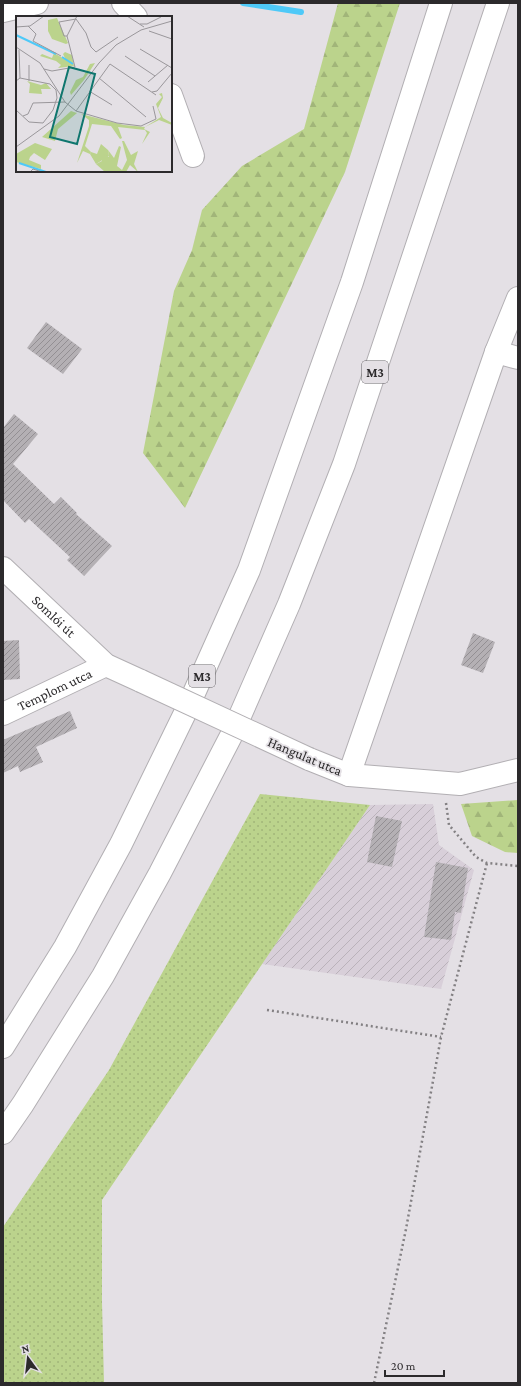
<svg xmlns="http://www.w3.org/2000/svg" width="521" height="1386" viewBox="0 0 521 1386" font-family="'Crimson Pro',serif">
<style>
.industrial{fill:url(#industrial-furrows)}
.grass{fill:url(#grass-dots)}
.forest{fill:url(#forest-firs)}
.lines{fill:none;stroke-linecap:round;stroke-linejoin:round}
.stream{stroke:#4ec9f8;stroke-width:6}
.building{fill:url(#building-hatch)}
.minor-casing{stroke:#b2afb3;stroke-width:24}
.motorway-casing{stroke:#b2afb3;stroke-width:24}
.path{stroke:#838083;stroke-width:2.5;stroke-dasharray:2 3;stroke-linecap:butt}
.minor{stroke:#fff;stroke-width:22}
.motorway{stroke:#fff;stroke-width:22}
.minor-bridge-casing{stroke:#b2afb3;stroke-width:24;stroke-linecap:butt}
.minor-bridge{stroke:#fff;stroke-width:22}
.labels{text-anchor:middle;stroke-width:3.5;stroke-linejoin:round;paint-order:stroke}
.shield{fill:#e4e0e5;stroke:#636164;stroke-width:1}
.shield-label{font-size:13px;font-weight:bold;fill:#2c2a2c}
.street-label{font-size:14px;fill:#2c2a2c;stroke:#e4e0e5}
.inset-river{fill:none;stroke:#4ec9f8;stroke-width:2}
.inset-road{fill:none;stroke:#9a979b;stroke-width:1}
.view{fill:#0f766e;fill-opacity:0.15;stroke:#0f766e;stroke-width:2}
.inset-edge{fill:none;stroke:#2c2a2c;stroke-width:2}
</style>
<defs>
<pattern id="industrial-furrows" width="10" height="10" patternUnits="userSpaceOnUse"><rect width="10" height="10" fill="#d8cfd9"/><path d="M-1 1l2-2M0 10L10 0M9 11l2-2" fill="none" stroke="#bab2ba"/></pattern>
<pattern id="grass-dots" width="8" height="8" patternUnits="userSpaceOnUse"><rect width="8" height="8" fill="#bbd38c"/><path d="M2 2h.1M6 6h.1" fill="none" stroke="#a1b579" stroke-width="1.8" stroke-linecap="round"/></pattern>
<pattern id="forest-firs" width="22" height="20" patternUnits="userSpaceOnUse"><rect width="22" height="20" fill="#bbd38c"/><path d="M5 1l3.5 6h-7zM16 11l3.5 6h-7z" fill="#a1b579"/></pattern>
<pattern id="building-hatch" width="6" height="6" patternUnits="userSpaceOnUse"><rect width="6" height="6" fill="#b4b0b4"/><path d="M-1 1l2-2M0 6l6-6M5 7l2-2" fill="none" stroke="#938f93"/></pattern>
</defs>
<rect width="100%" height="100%" fill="#e4e0e5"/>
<path class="industrial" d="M433,804L439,845L474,870L441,989L262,964L370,805Z"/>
<path class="grass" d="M260,794L370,805L102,1200V1302L104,1383H3V1227L109,1070Z"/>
<g class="forest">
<path d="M338,3H400L345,172L185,508L143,453L174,291L192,250L202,210L242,166L304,129Z"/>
<path d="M518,800V853L505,852L472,836L461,804Z"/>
</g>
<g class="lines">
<path class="stream" d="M243,3L301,12"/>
</g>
<g class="building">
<path d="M46,322L82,349L63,374L27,348Z"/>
<path d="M14,414L38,434L13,464L54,504L61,497L77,513L76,514L112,546L84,576L67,560L70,557L29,519L25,523L3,500V428Z"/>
<path d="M473,633L495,642L483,673L461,665Z"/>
<path d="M19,640L20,679L3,680V641Z"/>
<path d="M70,711L77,728L36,747L43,762L20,772L18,766L3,773V740Z"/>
<path d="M376,816L402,821L392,867L367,862Z"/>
<path d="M436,862L468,868L461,913L455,912L451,940L424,937Z"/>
</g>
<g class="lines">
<g class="minor-casing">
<g id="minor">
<path d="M123,3L136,17"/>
<path d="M3,11L37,3"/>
<path d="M171,95L193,156"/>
<path d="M496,352L518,358"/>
<path id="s1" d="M3,568L106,665L141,681"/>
<path id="s2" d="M3,714L106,665"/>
<path d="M309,759L349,775L460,784L518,770"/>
<path d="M349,775L496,352L518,298"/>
</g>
</g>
<g class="motorway-casing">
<g id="motorway">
<path d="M3,1047L65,947L121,844L186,711L249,570L352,282L441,3"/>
<path d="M3,1133L23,1104L103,976L160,873L232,734L289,604L344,464L498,3"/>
</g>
</g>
<g class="path">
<path d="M446,803L449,825L476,857L487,863L518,866"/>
<path d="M267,1010L441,1037"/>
<path d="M374,1383L406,1229L441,1037L487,863"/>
</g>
<use href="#minor" class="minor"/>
<use href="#motorway" class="motorway"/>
<g class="minor-bridge-casing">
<path id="minor-bridge" d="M141,681L309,759"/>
</g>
<use href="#minor-bridge" class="minor-bridge"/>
</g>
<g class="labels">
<g class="shield">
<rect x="362" y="361" width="26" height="22" rx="3"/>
<rect x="189" y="665" width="26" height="22" rx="3"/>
</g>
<g class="shield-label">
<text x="375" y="377">M3</text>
<text x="202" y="681">M3</text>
</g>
<g class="street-label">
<text dy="5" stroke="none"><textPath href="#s1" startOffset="70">Somlói út</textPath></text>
<text dy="5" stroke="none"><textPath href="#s2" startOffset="57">Templom utca</textPath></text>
<text transform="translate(305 756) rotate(23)" y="5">Hangulat utca</text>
</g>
</g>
<g transform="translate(16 16)">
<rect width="156" height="156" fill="#e4e0e5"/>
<path d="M11,65L25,69L30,67L35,73H25L26,78L13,77L14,68ZM55,95L61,97L42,113L39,125L26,121ZM85,128L92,134L93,140L80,148L74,138L75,136L81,138Z" fill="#bbd38c"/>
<path d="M49,36L56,39L58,50L42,52L45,49L40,45L24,40L26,38L36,42L38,37L50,44L47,38ZM79,47L68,64L55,79L54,76L60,64L67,61L74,48ZM146,77L147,82L142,92L147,102L156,107V109L143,104L129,111L128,113L134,116L126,128L131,117L129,114L102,111L106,122L104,123L95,110L76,108L69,130L75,136L74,138L67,135L61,147L73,110V104L65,98L108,109L129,111L145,101L140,88L146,81L143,78ZM106,125H108L115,139L122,135L118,148L122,156L114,149L110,156H89L80,148L86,145V138L93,141L92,134L98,142L103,130L105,131L101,150L106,154L111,144ZM19,127L36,133L29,144L18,137L14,141L13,144L25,149V153L0,146V138Z" fill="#bbd38c"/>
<path d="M41,2L52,27L50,28L36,23L32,15V4Z" fill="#bbd38c"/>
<path class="inset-river" d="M0,19L40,38M46,41L57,48M3,147L30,156"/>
<path class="inset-road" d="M111,0L128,11M124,8H131L145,1M12,10L20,18L17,25L45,40M0,11L14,10L28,0M133,15L156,23M51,20H48L43,6L60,3L70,17L75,31L80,36M0,31L24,47L49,86L60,95L101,107L125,110L140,103L137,90M124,33L156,52M3,34L4,62M80,36L102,21M109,40L139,60M28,53L36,55L59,51L51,20L61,0M83,62L130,101M0,65L4,62L34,68L40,74L41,82L37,94L27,107L13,106L0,94M13,65V49M132,66L152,49M73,75L96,89M136,76L141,75L156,57M60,95L94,48L140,79M7,100L12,98L17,87L49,86M0,131L43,100L83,47L100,29L125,14L156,5M14,156L17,153L26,156"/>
<path class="view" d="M53,51L79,58L61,128L34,121Z"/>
<rect width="156" height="156" class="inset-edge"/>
</g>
<rect width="521" height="1386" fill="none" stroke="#2c2a2c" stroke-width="8"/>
<g transform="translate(28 1358) rotate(345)" stroke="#e4e0e5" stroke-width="3" paint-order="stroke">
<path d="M0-3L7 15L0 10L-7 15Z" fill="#2c2a2c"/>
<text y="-6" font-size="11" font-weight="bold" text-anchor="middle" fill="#2c2a2c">N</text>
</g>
<path d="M385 1370v6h59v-6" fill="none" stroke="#2c2a2c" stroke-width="2"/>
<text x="391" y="1370" font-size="12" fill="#2c2a2c" stroke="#e4e0e5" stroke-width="3" paint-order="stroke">20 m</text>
</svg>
